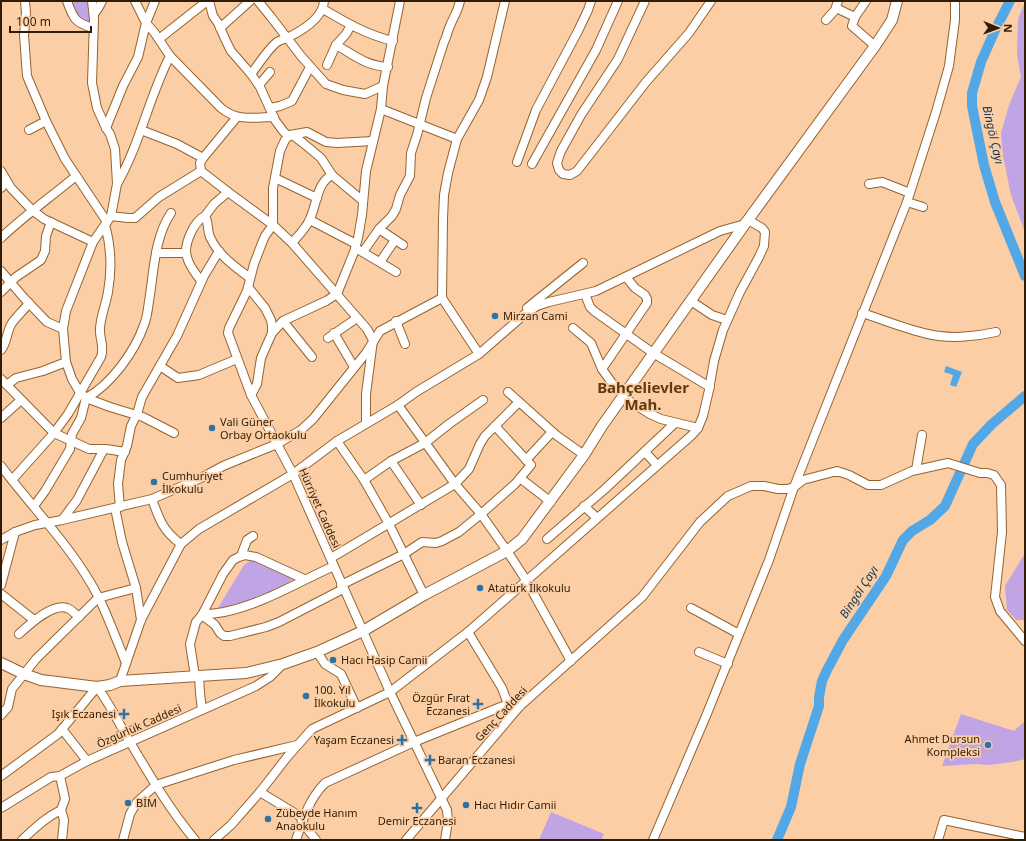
<svg xmlns="http://www.w3.org/2000/svg" width="1026" height="841" viewBox="0 0 1026 841" font-family="'Noto Sans',sans-serif">
<style>
.green{fill:#c0a4e4}
.water{fill:#52a7e7}
.lines{fill:none;stroke-linecap:round;stroke-linejoin:round}
.river{stroke:#52a7e7;stroke-width:10}
.minor-casing{stroke:#956330;stroke-width:10}
.major-casing{stroke:#956330;stroke-width:12}
.minor{stroke:#fff;stroke-width:8}
.major{stroke:#fff;stroke-width:10}
.poi-dot{fill:#2b73a7;stroke:#fbcea5;stroke-width:1.5}
.labels{text-anchor:middle;stroke-width:3.5;stroke-linejoin:round;paint-order:stroke}
.poi-label{font-size:11px;fill:#311d07;stroke:#fbcea5;text-anchor:start}
.street-label{font-size:11px;fill:#311d07;stroke:#fbcea5}
.water-label{font-size:12px;font-style:italic;fill:#123650;stroke:#fbcea5}
.district-label{font-size:15px;font-weight:bold;fill:#5f3a12;stroke:#fbcea5}
</style>
<rect width="100%" height="100%" fill="#fbcea5"/>
<g class="green">
<path d="M70,1H89L91,24L78,19Z"/>
<path d="M1025,2V232L1011,195L1003,156L1001,133L1009,105L1021,77L1017,54L1018,19Z"/>
<path d="M1025,553V620H1016L1007,610L1005,586Z"/>
<path d="M250,561H255L294,579C270,594 247,605 218,608L244,565Z"/>
<path d="M961,714L1014,731L1025,721V759L1013,762L989,765L976,764L942,766Z"/>
<path d="M551,812L604,834L601,840H539Z"/>
</g>
<path class="water" d="M946,366L962,372L956,387L950,385L953,375L944,372Z"/>
<g class="lines">
<g class="river">
<path d="M1010,1L996,28L981,62L972,93V106L984,165L995,202L1025,276"/>
<path d="M777,840L791,807L800,764L819,706V697L822,681L827,670L843,640L886,576L903,540L912,531L930,520L945,506L973,444L992,424L1025,396"/>
</g>
<g class="minor-casing">
<g id="minor">
<path d="M25,1L26,13L24,35L27,76L46,121L65,159L107,222"/>
<path d="M67,1C73,18 75,23 93,28"/>
<path d="M92,1L94,19L92,83L97,108L106,128L110,134L115,149L117,184L111,216L128,218H135L159,197L201,171"/>
<path d="M135,1L146,23L154,32L170,56L221,108C238,122 254,117 274,117"/>
<path d="M209,1L213,16L218,23L226,41L231,51L251,74L260,87L275,120L283,131L287,135L294,136L303,143L321,158L332,175L363,201"/>
<path d="M258,1L271,17L301,56L326,84L343,90L365,94L383,86"/>
<path d="M645,1L618,59L581,115L561,151L557,163L559,170L563,174L570,175L577,171L646,82L689,33L711,1"/>
<path d="M866,1L855,17L852,26L875,46"/>
<path d="M836,8L855,17"/>
<path d="M323,9C345,22 367,35 393,41"/>
<path d="M94,14L99,7L102,1"/>
<path d="M826,20L835,10L838,1"/>
<path d="M220,28L250,1"/>
<path d="M159,39L207,1"/>
<path d="M336,45C354,55 366,66 388,67"/>
<path d="M327,65L336,45L346,34L351,25"/>
<path d="M251,74C259,64 267,50 277,42C280,40 285,39 289,37C303,30 323,18 324,1"/>
<path d="M259,85L270,72"/>
<path d="M270,108L280,106L292,101L310,67"/>
<path d="M381,109L457,139"/>
<path d="M237,117L203,158L200,163L201,171L228,192L273,225L292,243L367,329L373,340L366,394V423"/>
<path d="M106,128L123,86L138,57L146,23L155,1"/>
<path d="M29,130L46,121"/>
<path d="M141,130L177,144L203,158"/>
<path d="M373,141L337,143L326,142L307,132L290,135L285,140L280,151L273,188V225L265,236L262,243L254,264L247,291L229,328L228,333L251,395L293,474L390,692L447,810L448,821L445,840"/>
<path d="M517,162L536,110L578,31L588,10L591,1"/>
<path d="M532,164L596,50L618,1"/>
<path d="M1,171L11,188L32,210L44,219L93,242"/>
<path d="M275,178L317,198"/>
<path d="M117,184C140,144 149,97 170,56"/>
<path d="M869,184L882,182L910,193"/>
<path d="M1,188L7,182"/>
<path d="M228,192L214,204L205,216C209,223 207,230 210,237C218,255 235,267 250,278"/>
<path d="M907,202L923,207"/>
<path d="M111,216L93,242L66,311L63,329L66,362L72,379L79,391L86,398L110,407L143,417L174,433"/>
<path d="M310,220L356,244"/>
<path d="M379,229L403,245"/>
<path d="M1,238C25,215 51,197 76,176"/>
<path d="M292,243C298,236 305,229 309,221C317,206 316,183 332,175"/>
<path d="M359,250L396,272"/>
<path d="M363,252L379,229L392,216L396,209L400,195L410,176L411,153L417,135L426,98L444,42C447,37 447,32 450,26C453,18 458,11 460,1"/>
<path d="M156,253H186"/>
<path d="M380,262L395,240"/>
<path d="M1,271L24,298L47,322L63,329"/>
<path d="M201,281C196,274 189,266 187,257C183,245 194,221 205,216"/>
<path d="M248,287L265,308L271,320L272,326V333L261,358L257,384L251,395"/>
<path d="M1,292L16,277L41,260L45,251L46,236L51,222"/>
<path d="M585,294L590,307L594,311L653,353L710,387"/>
<path d="M691,301L712,315L727,320"/>
<path d="M527,308L583,263"/>
<path d="M862,313C884,320 906,329 928,334C948,339 975,337 996,332"/>
<path d="M283,321L312,357"/>
<path d="M396,321L405,344"/>
<path d="M573,328L591,343L602,369L612,383L625,393"/>
<path d="M272,333L283,321L326,301L337,294L354,252L358,238L362,215L366,171L381,109L383,86L400,1"/>
<path d="M334,333L354,367"/>
<path d="M328,338L357,318"/>
<path d="M1,350C8,341 6,332 12,323C17,316 24,310 29,303"/>
<path d="M479,354L442,298L443,219L444,195L448,173L457,139L479,100L487,77L505,1"/>
<path d="M160,366L178,378L199,375L237,359"/>
<path d="M602,369L647,303V299L645,295L635,288L626,277"/>
<path d="M1,379L54,433L89,449H106L125,452"/>
<path d="M7,385L16,378L43,371L66,362"/>
<path d="M508,392L556,435L584,455"/>
<path d="M623,397L650,414L661,419L698,428"/>
<path d="M398,405L455,484L481,514L507,551L526,580L571,661"/>
<path d="M1,418L21,400"/>
<path d="M337,441L364,480L389,524L424,595"/>
<path d="M645,452L657,465"/>
<path d="M526,460L552,432"/>
<path d="M391,461L421,505"/>
<path d="M1,466C34,510 74,549 99,598C109,619 117,641 126,663"/>
<path d="M916,470L922,435"/>
<path d="M520,478L551,502"/>
<path d="M12,480L54,433L68,414L101,357C105,346 99,339 100,328C101,315 106,304 108,292C112,269 111,246 105,225"/>
<path d="M364,480L391,461L425,443L449,424L483,400"/>
<path d="M152,499C159,519 163,531 181,544"/>
<path d="M34,506L45,491L70,449L72,434L81,418L86,398C111,385 135,351 144,325C147,318 148,309 149,301C154,272 154,238 171,213"/>
<path d="M584,506L597,518"/>
<path d="M120,507L118,484L121,460L127,446L131,426L137,414L142,397L177,336L204,276L219,251"/>
<path d="M115,508L122,542L136,588L141,620"/>
<path d="M62,520L77,500L104,449"/>
<path d="M547,539L605,489L675,423"/>
<path d="M1,540L15,532L35,525L62,520L152,499L201,478L223,466L277,444L301,430L313,419L366,353L380,331L442,298"/>
<path d="M241,556L247,540L253,536"/>
<path d="M331,558L455,484L469,469L480,444L485,436L519,402"/>
<path d="M1,585L15,532"/>
<path d="M341,585L404,554L422,542L436,543L442,541L459,532L481,514L515,484L531,465L495,426"/>
<path d="M1,594L34,620"/>
<path d="M691,608L739,634"/>
<path d="M202,615L215,625L220,633L224,636H230L266,627L279,622L343,589"/>
<path d="M202,615C210,614 217,613 224,612C263,604 298,582 334,566"/>
<path d="M468,632L502,688L508,704"/>
<path d="M19,634C29,625 52,603 67,608C71,609 75,614 79,617"/>
<path d="M317,652L325,664L341,674L357,708"/>
<path d="M699,652L728,664"/>
<path d="M195,676L190,644L196,622L202,615L223,574L233,560L239,557L245,555L256,557L304,579"/>
<path d="M199,676L200,693L202,710"/>
<path d="M120,681L141,620L181,544L199,529L293,474L337,441L398,405L416,392L479,354L525,314L537,306L549,302L596,291L720,231L745,224"/>
<path d="M1,715L8,707L12,689L36,659L98,598L136,588"/>
<path d="M62,729L87,761"/>
<path d="M1,776L58,734L97,687C110,704 119,724 130,742C150,776 170,810 195,840"/>
<path d="M260,792L301,817L302,822L316,840"/>
<path d="M1,808L51,777L60,776"/>
<path d="M22,840C35,828 46,817 61,810"/>
<path d="M62,840L64,820L61,810L65,799L60,776L87,761L256,686L270,677L283,664"/>
<path d="M123,840L130,814L137,802L156,785L234,760L297,745"/>
<path d="M214,840L231,825L260,792L288,756L312,729L390,692L468,632L692,435L698,428L703,416L709,390L714,361L723,330L740,292L759,257L764,246L765,232L762,228L748,220"/>
<path d="M296,840C303,819 309,799 325,783L414,742L508,704L520,706"/>
<path d="M406,840L520,706L642,597L700,522L728,496L751,486H764L778,489H787L794,487L803,480L837,471L849,475L868,485H881L912,471L948,463L980,473H987L994,475L1001,485L1002,532L995,597L1000,611L1025,641"/>
<path d="M653,840L706,716L769,560L794,487L907,202L936,112L949,66L955,20V1"/>
<path d="M938,840L944,820L1025,837"/>
</g>
</g>
<g class="major-casing">
<path id="major" d="M1,663L24,674L41,680L97,687L110,685L120,681L246,673L283,664L317,652L363,631L424,595L507,551L522,539L584,455L602,426L745,224L875,46L892,20L897,1"/>
</g>
<use href="#minor" class="minor"/>
<use href="#major" class="major"/>
</g>
<g class="poi-dot">
<circle cx="495" cy="316" r="4"/>
<circle cx="212" cy="428" r="4"/>
<circle cx="154" cy="482" r="4"/>
<circle cx="480" cy="588" r="4"/>
<circle cx="333" cy="660" r="4"/>
<circle cx="306" cy="696" r="4"/>
<path d="M476 698h4v4h4v4h-4v4h-4v-4h-4v-4h4z"/>
<path d="M122 708h4v4h4v4h-4v4h-4v-4h-4v-4h4z"/>
<path d="M400 734h4v4h4v4h-4v4h-4v-4h-4v-4h4z"/>
<circle cx="988" cy="745" r="4"/>
<path d="M428 754h4v4h4v4h-4v4h-4v-4h-4v-4h4z"/>
<circle cx="128" cy="803" r="4"/>
<circle cx="466" cy="805" r="4"/>
<path d="M415 802h4v4h4v4h-4v4h-4v-4h-4v-4h4z"/>
<circle cx="268" cy="819" r="4"/>
</g>
<g class="labels">
<g class="poi-label">
<text x="503" y="320">Mirzan Cami</text>
<text x="220" y="426">Vali Güner<tspan x="220" dy="13">Orbay Ortaokulu</tspan></text>
<text x="162" y="480">Cumhuriyet<tspan x="162" dy="13">İlkokulu</tspan></text>
<text x="488" y="592">Atatürk İlkokulu</text>
<text x="341" y="664">Hacı Hasip Camii</text>
<text x="314" y="694">100. Yıl<tspan x="314" dy="13">İlkokulu</tspan></text>
<text x="470" y="702" text-anchor="end">Özgür Fırat<tspan x="470" dy="13">Eczanesi</tspan></text>
<text x="116" y="718" text-anchor="end">Işık Eczanesi</text>
<text x="980" y="743" text-anchor="end">Ahmet Dursun<tspan x="980" dy="13">Kompleksi</tspan></text>
<text x="394" y="744" text-anchor="end">Yaşam Eczanesi</text>
<text x="438" y="764">Baran Eczanesi</text>
<text x="136" y="807">BİM</text>
<text x="474" y="809">Hacı Hıdır Camii</text>
<text x="276" y="817">Zübeyde Hanım<tspan x="276" dy="13">Anaokulu</tspan></text>
<text x="417" y="825" text-anchor="middle">Demir Eczanesi</text>
</g>
<g class="street-label">
<text transform="translate(320 508) rotate(66)" y="4">Hürriyet Caddesi</text>
<text transform="translate(501 714) rotate(-47)" y="4">Genç Caddesi</text>
<text transform="translate(139 726) rotate(-24)" y="4">Özgürlük Caddesi</text>
</g>
<g class="water-label">
<text transform="translate(993 135) rotate(77)" y="4">Bingöl Çayı</text>
<text transform="translate(859 592) rotate(-57)" y="4">Bingöl Çayı</text>
</g>
<g class="district-label">
<text x="643" y="393">Bahçelievler<tspan x="643" dy="17">Mah.</tspan></text>
</g>
</g>
<rect width="1026" height="841" fill="none" stroke="#311d07" stroke-width="4"/>
<g transform="translate(998 28) rotate(91)" stroke="#fbcea5" stroke-width="3" paint-order="stroke">
<path d="M0-3L7 15L0 10L-7 15Z" fill="#311d07"/>
<text y="-6" font-size="11" font-weight="bold" text-anchor="middle" fill="#311d07">N</text>
</g>
<path d="M10 26v6h81v-6" fill="none" stroke="#311d07" stroke-width="2"/>
<text x="16" y="26" font-size="12" fill="#311d07" stroke="#fbcea5" stroke-width="3" paint-order="stroke">100 m</text>
</svg>
